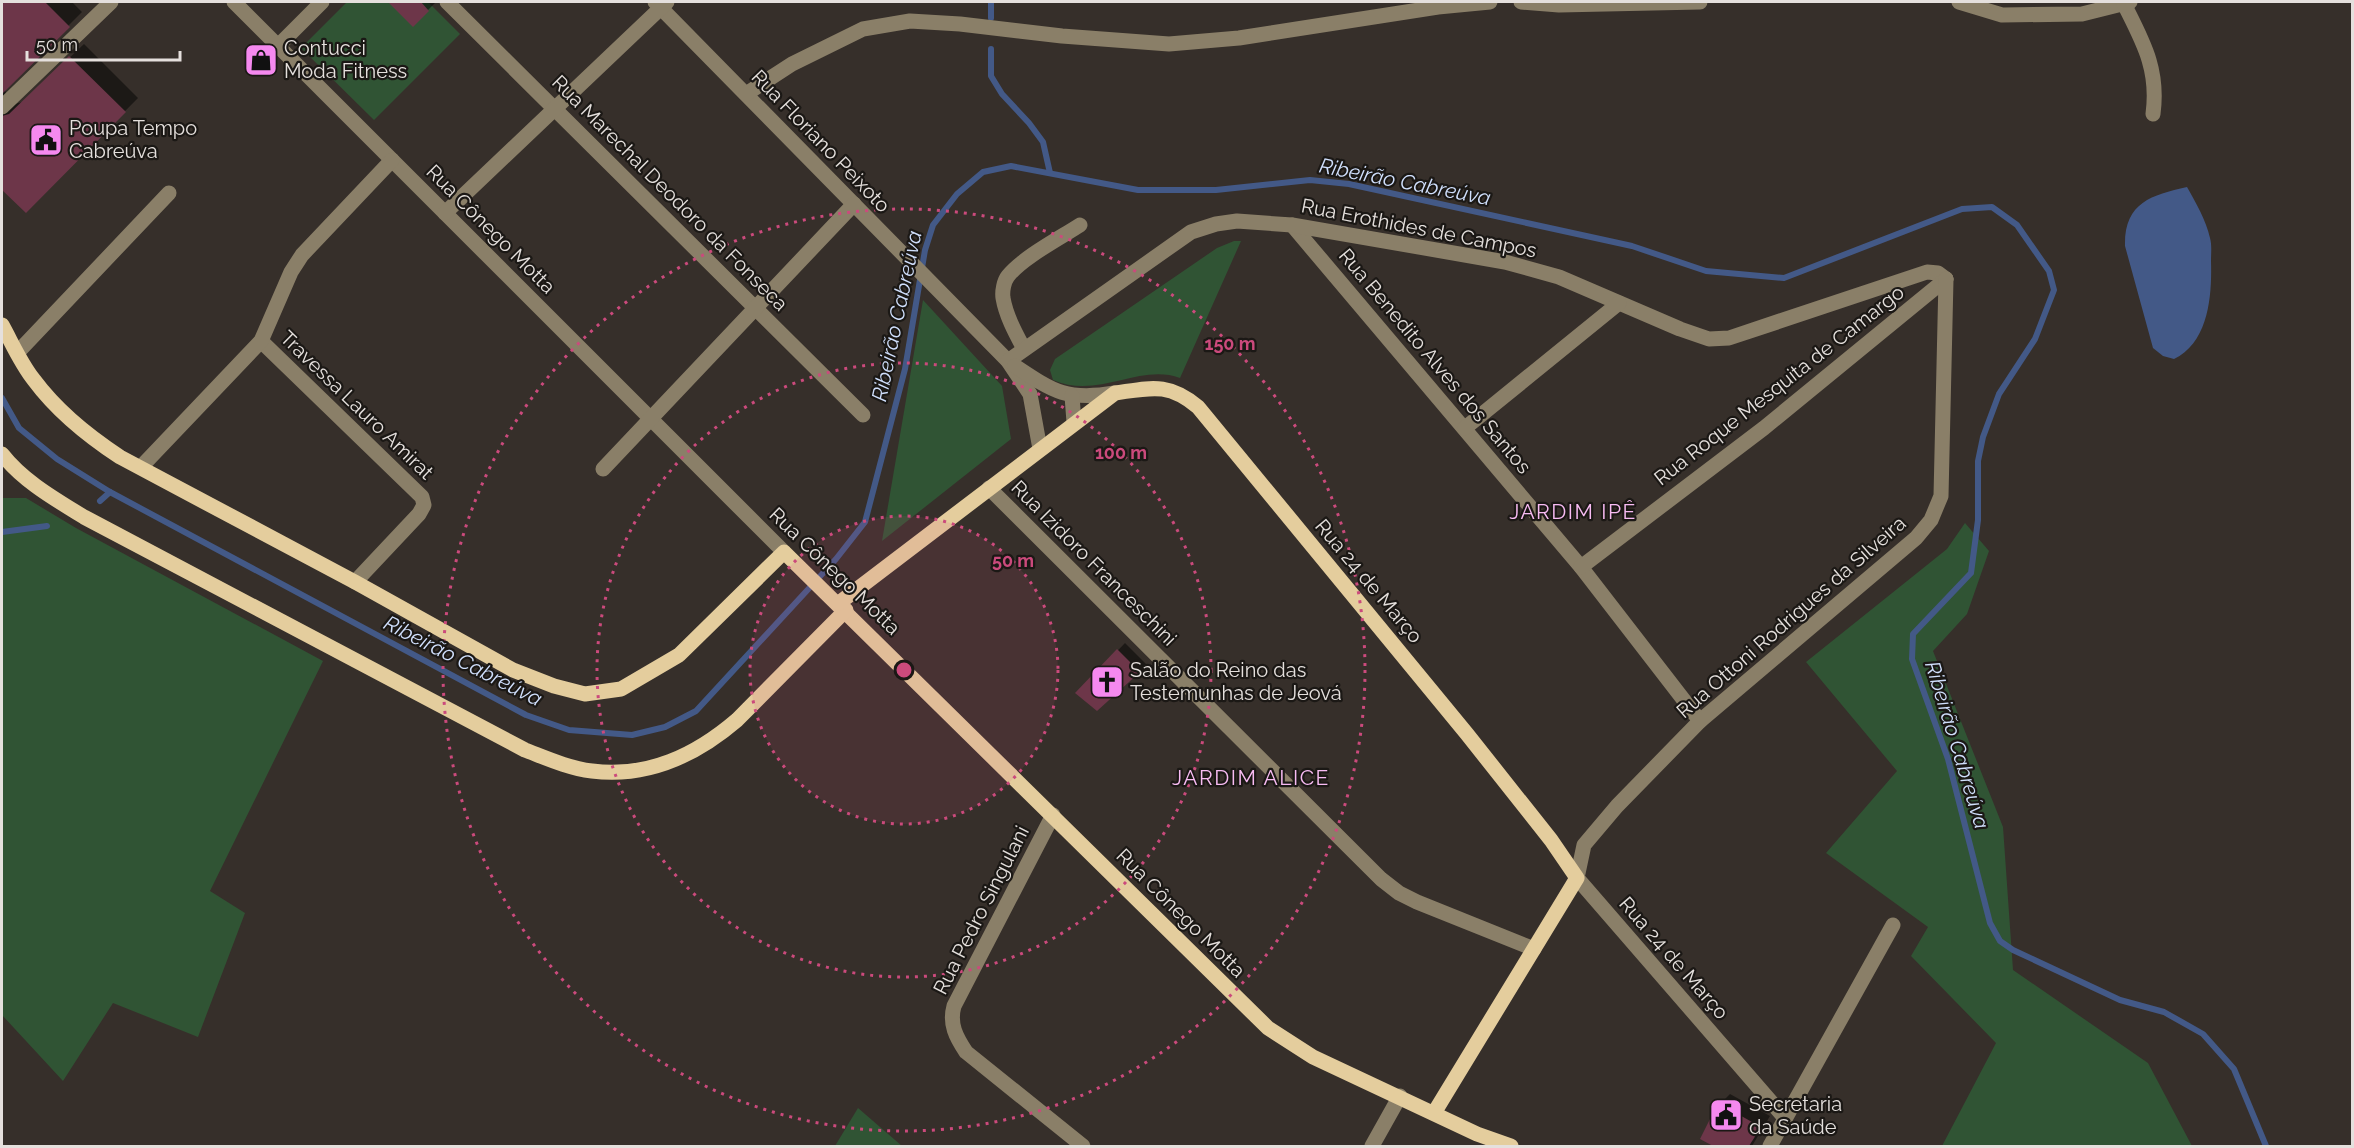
<svg xmlns="http://www.w3.org/2000/svg" width="2354" height="1148" viewBox="0 0 2354 1148" font-family="Raleway,sans-serif">
<style>
.green{fill:#305434}
.water{fill:#435987}
.shadow{fill:#0007}
.lines{fill:none;stroke-linecap:round;stroke-linejoin:round}
.stream{stroke:#435987;stroke-width:6}
.building{fill:#6d3649}
.minor{stroke:#8a7f68;stroke-width:15}
.major{stroke:#e4cd9d;stroke-width:15}
.ring{fill:none;stroke:#cb4a7c;stroke-width:3;stroke-dasharray:3 6}
.labels{text-anchor:middle;stroke-width:4.5;stroke-linejoin:round;paint-order:stroke}
.poi-label{font-size:20px;fill:#e5e0dd;stroke:#1b1815;text-anchor:start}
.street-label{font-size:20px;fill:#e5e0dd;stroke:#1b1815}
.water-label{font-size:21px;font-style:italic;fill:#d0dffc;stroke:#1b1815}
.neighbourhood-label{font-size:21px;letter-spacing:1.5px;fill:#f8bbf3;stroke:#1b1815}
.centre{fill:#cb4a7c;stroke:#1b1815;stroke-width:3}
.ring-label{font-size:18px;text-anchor:middle;font-weight:bold;fill:#cb4a7c;stroke:#1b1815;stroke-width:4.5;stroke-linejoin:round;paint-order:stroke}
</style>
<rect width="100%" height="100%" fill="#362f2a"/>
<g class="green">
<path d="M347,2H428L460,34L374,120L301,48Z"/>
<path d="M1234,241H1241L1180,378C1139,363 1098,400 1053,380L1050,370L1055,359L1217,248Z"/>
<path d="M923,300L1002,386L1011,439L882,541Z"/>
<path d="M2,498H26L76,528L323,661L210,891L245,913L198,1037L113,1003L63,1081L2,1015Z"/>
<path d="M1965,523L1989,551L1967,614L1933,651L2003,827L2013,970L2148,1063L2192,1146H1942L1996,1043L1911,956L1928,927L1826,853L1897,771L1806,662L1947,549Z"/>
<path d="M858,1108L902,1146H835Z"/>
</g>
<path class="water" d="M2187,187C2196,203 2206,220 2210,238C2212,245 2211,253 2211,261C2212,295 2209,342 2174,359L2163,356L2153,348L2125,246C2124,203 2151,195 2187,187Z"/>
<g class="shadow">
<path d="M7,2H72L82,12L8,86L5,90L8,100L14,104L23,102L84,44L138,98L26,211L2,189V7Z"/>
<path d="M398,2H436L413,25L394,5Z"/>
<path d="M1125,643L1146,664L1097,709L1077,693Z"/>
<path d="M1730,1094L1770,1116L1752,1146H1716L1702,1138L1720,1104Z"/>
</g>
<g class="lines">
<g class="stream">
<path d="M991,2V18"/>
<path d="M991,49V76L1002,94L1029,123L1043,142L1050,173"/>
<path d="M2,398L19,428L57,459L110,492L526,715L569,730L632,735L665,727L696,711L836,559L865,522L905,369L925,250L933,225L957,194L983,172L1011,166L1138,190H1216L1310,180L1349,184L1632,246L1706,271L1784,278L1962,209L1992,207L2017,225L2049,271L2054,290L2035,339L1999,394L1983,437L1978,461V520L1971,573L1913,634L1912,659L1948,759L1990,923L2000,941L2013,950L2120,1000L2164,1012L2203,1034L2234,1069L2266,1146"/>
<path d="M100,501L110,492"/>
<path d="M2,532L47,526"/>
</g>
</g>
<g class="building">
<path d="M2,2H45L70,27L2,94Z"/>
<path d="M388,2H421L429,11L413,27Z"/>
<path d="M69,56L126,112L26,213L2,190V116L9,114Z"/>
<path d="M1117,649L1140,672L1097,711L1075,693Z"/>
<path d="M1718,1103L1761,1127L1749,1146H1713L1700,1139Z"/>
</g>
<g class="lines">
<g class="minor">
<path d="M234,2L784,552"/>
<path d="M447,2L863,415"/>
<path d="M655,2L1008,361L1030,394L1040,449"/>
<path d="M1521,2L1559,5L1700,2"/>
<path d="M1959,2L2002,15L2082,14L2130,2"/>
<path d="M2124,4C2143,42 2159,69 2153,114"/>
<path d="M278,46L322,2"/>
<path d="M746,94L792,64L863,29L910,21L960,24L1062,36L1169,44L1239,38L1438,7L1490,2"/>
<path d="M2,107L111,2"/>
<path d="M445,213L667,2"/>
<path d="M1292,225L1581,567L1700,721"/>
<path d="M261,341L422,497L424,505L419,514L355,582"/>
<path d="M1024,349C1016,334 1006,316 1003,298C1002,291 1004,281 1008,276C1022,258 1060,238 1080,225"/>
<path d="M18,352L169,193"/>
<path d="M1008,361L1191,232L1216,224L1237,221L1292,225L1505,262L1559,277L1680,329L1709,339L1729,338L1927,272L1938,273L1946,279"/>
<path d="M1015,366C1054,392 1067,401 1115,393"/>
<path d="M1072,396L1074,422"/>
<path d="M1465,428L1619,303"/>
<path d="M141,467L261,341L291,272L302,255L392,160"/>
<path d="M603,469L854,204"/>
<path d="M989,488L1381,879L1399,893L1417,902L1534,949"/>
<path d="M1581,567L1764,428L1946,279"/>
<path d="M1053,815L954,1006C949,1024 956,1037 966,1052L1083,1146"/>
<path d="M1785,1118L1577,878L1584,845L1617,806L1700,721L1916,538L1931,520L1941,496L1946,279"/>
<path d="M1372,1146L1400,1096"/>
<path d="M1770,1146L1893,925"/>
</g>
<g class="major">
<path d="M2,325C12,343 21,364 34,380C57,411 88,436 120,457L355,582L513,670L554,686L585,694L621,689L679,655L784,552L1268,1028L1313,1057L1477,1134L1511,1146"/>
<path d="M2,454C23,481 55,499 84,517L525,750C546,758 568,768 592,771C648,778 695,756 737,720L846,610"/>
<path d="M839,603L1115,393C1151,388 1168,382 1198,407L1467,734L1551,840L1577,878L1434,1113"/>
</g>
</g>
<circle cx="904" cy="670" r="154" fill="#cb4a7c" fill-opacity=".12"/>
<g class="ring">
<circle cx="904" cy="670" r="154"/>
<circle cx="904" cy="670" r="307"/>
<circle cx="904" cy="670" r="461"/>
</g>
<defs>
<g id="shop-square" transform="scale(1.725)"><rect x="-9" y="-9" width="18" height="18" rx="4" fill="#f589ef" stroke="#1b1815"/><path d="M-5-2.5h2.3a2.7 3.5 0 0 1 5.4 0H5L5.5 6h-11ZM-1.5-2.5h3a1.5 2.3 0 0 0-3 0Z" fill="#111"/></g>
<g id="civic-square" transform="scale(1.725)"><rect x="-9" y="-9" width="18" height="18" rx="4" fill="#f589ef" stroke="#1b1815"/><path d="M-.6-6.5H3V-4.5H.6V-3L4-1V1h2V6H-6V1h2V-1L-.6-3ZM-1.2 2.5V6h2.4V2.5Z" fill="#111"/></g>
<g id="church-square" transform="scale(1.725)"><rect x="-9" y="-9" width="18" height="18" rx="4" fill="#f589ef" stroke="#1b1815"/><path d="M-1.2-6h2.4v3.5h3.3v2.4h-3.3V6h-2.4V-.1h-3.3v-2.4h3.3Z" fill="#111"/></g>
</defs>
<g fill-rule="evenodd">
<use href="#shop-square" x="261" y="60"/>
<use href="#civic-square" x="46" y="140"/>
<use href="#church-square" x="1107" y="682"/>
<use href="#civic-square" x="1726" y="1115"/>
</g>
<g class="labels">
<g class="poi-label">
<text x="284" y="55">Contucci<tspan x="284" dy="23">Moda Fitness</tspan></text>
<text x="69" y="135">Poupa Tempo<tspan x="69" dy="23">Cabreúva</tspan></text>
<text x="1130" y="677">Salão do Reino das<tspan x="1130" dy="23">Testemunhas de Jeová</tspan></text>
<text x="1749" y="1111">Secretaria<tspan x="1749" dy="23">da Saúde</tspan></text>
</g>
<g class="street-label">
<text transform="translate(821 141) rotate(46)" y="7">Rua Floriano Peixoto</text>
<text transform="translate(670 193) rotate(45)" y="7">Rua Marechal Deodoro da Fonseca</text>
<text transform="translate(1419 228) rotate(11)" y="7">Rua Erothides de Campos</text>
<text transform="translate(491 229) rotate(45)" y="7">Rua Cônego Motta</text>
<text transform="translate(1435 361) rotate(50)" y="7">Rua Benedito Alves dos Santos</text>
<text transform="translate(1779 385) rotate(-38)" y="7">Rua Roque Mesquita de Camargo</text>
<text transform="translate(357 405) rotate(44)" y="7">Travessa Lauro Amirat</text>
<text transform="translate(1094 563) rotate(45)" y="7">Rua Izidoro Franceschini</text>
<text transform="translate(835 571) rotate(44)" y="7">Rua Cônego Motta</text>
<text transform="translate(1369 581) rotate(50)" y="7">Rua 24 de Março</text>
<text transform="translate(1791 617) rotate(-41)" y="7">Rua Ottoni Rodrigues da Silveira</text>
<text transform="translate(981 910) rotate(-63)" y="7">Rua Pedro Singulani</text>
<text transform="translate(1181 913) rotate(45)" y="7">Rua Cônego Motta</text>
<text transform="translate(1674 958) rotate(49)" y="7">Rua 24 de Março</text>
</g>
<g class="water-label">
<text transform="translate(1405 182) rotate(11)" y="7">Ribeirão Cabreúva</text>
<text transform="translate(897 316) rotate(-78)" y="7">Ribeirão Cabreúva</text>
<text transform="translate(463 661) rotate(27)" y="7">Ribeirão Cabreúva</text>
<text transform="translate(1957 745) rotate(73)" y="7">Ribeirão Cabreúva</text>
</g>
<g class="neighbourhood-label">
<text x="1573" y="519">JARDIM IPÊ</text>
<text x="1251" y="785">JARDIM ALICE</text>
</g>
</g>
<circle cx="904" cy="670" r="9" class="centre"/>
<g class="ring-label">
<text x="1230" y="350">150 m</text>
<text x="1121" y="459">100 m</text>
<text x="1013" y="567">50 m</text>
</g>
<rect width="2354" height="1148" fill="none" stroke="#e5e0dd" stroke-width="6"/>
<path d="M27 51v9h153v-9" fill="none" stroke="#e5e0dd" stroke-width="3"/>
<text x="36" y="51" font-size="18" fill="#e5e0dd" stroke="#1b1815" stroke-width="4.5" paint-order="stroke">50 m</text>
</svg>
